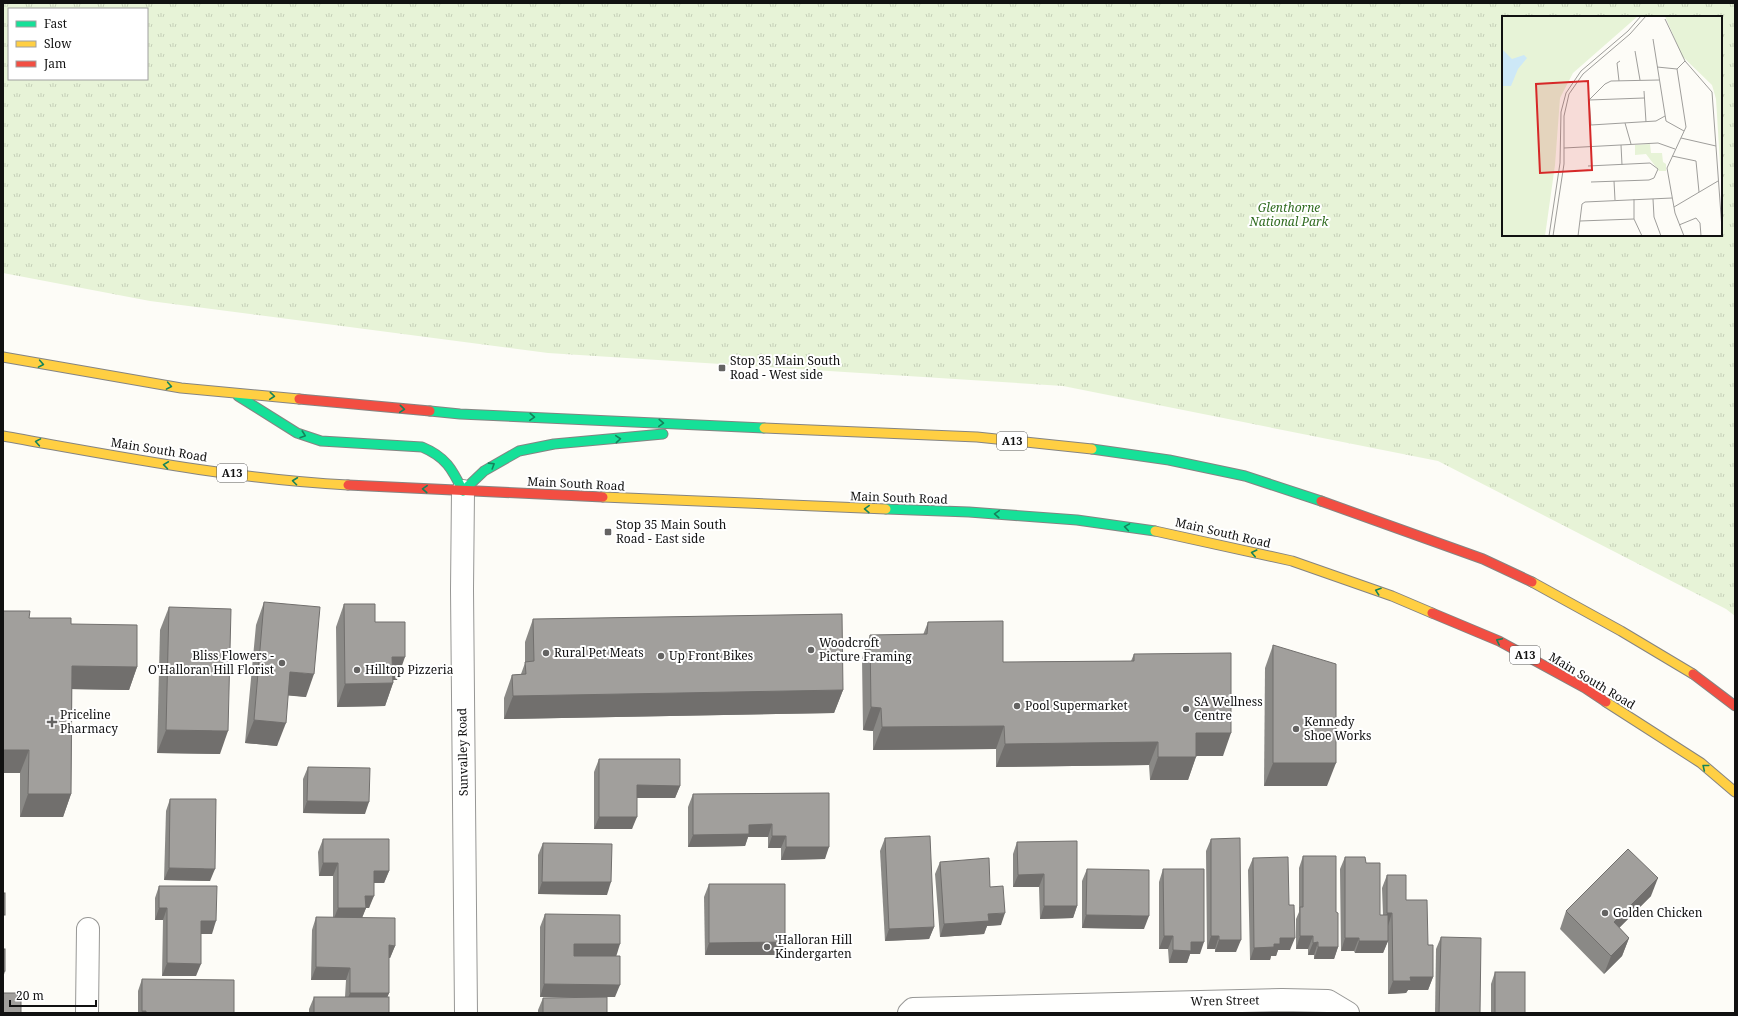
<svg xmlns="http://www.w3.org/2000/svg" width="1738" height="1016" viewBox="0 0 1738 1016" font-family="'Noto Serif',serif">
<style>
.park{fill:url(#park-tufts);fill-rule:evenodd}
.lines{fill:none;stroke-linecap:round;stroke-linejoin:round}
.street-casing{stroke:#979795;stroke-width:24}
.fast-casing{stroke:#858482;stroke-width:11}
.slow-casing{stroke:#858482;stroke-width:11}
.jam-casing{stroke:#858482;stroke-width:11}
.street{stroke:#fffffe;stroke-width:22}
.fast{stroke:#16e098;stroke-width:9}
.slow{stroke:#ffcf43;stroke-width:9}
.jam{stroke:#f24e42;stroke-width:9}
.wall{fill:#8a8986}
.shaded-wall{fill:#716f6d}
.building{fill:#a19f9c;stroke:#716f6d}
.oneway{stroke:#14835b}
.poi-dot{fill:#646362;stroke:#fff;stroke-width:1.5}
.labels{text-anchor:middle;stroke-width:4;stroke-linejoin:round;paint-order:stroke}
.shield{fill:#fff;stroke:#585858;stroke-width:1}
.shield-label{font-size:11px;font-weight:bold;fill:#111}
.park-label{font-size:12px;font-style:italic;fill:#2f6b1f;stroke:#fff}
.poi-label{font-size:12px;fill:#111;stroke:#fff;text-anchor:start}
.street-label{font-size:12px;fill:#111;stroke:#fff}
.inset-road{fill:none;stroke:#9f9e9b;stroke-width:1}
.view{fill:#d62828;fill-opacity:0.15;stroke:#d62828;stroke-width:2}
.inset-edge{fill:none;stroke:#111;stroke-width:2}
</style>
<defs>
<pattern id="park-tufts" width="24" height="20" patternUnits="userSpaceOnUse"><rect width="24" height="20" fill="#e7f3d7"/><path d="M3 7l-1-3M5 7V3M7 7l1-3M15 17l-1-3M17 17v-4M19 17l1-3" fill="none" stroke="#c5cfb8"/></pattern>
</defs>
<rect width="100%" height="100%" fill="#fdfcf7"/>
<path class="park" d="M3,3H1735V616L1726,609L1438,461L1063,386L548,353L150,301L3,273ZM9,9H147V79H9ZM1503,17H1721V235H1503Z"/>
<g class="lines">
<g class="street-casing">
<g id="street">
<path d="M463,491L462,590L466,1013"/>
<path d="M87,1013L88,929"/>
<path d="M909,1013L913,1009L1282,1000L1328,1001L1348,1013"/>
</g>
</g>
<g class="fast-casing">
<g id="fast">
<path d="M238,396L297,433L321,441L422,447C446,457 452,469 463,491"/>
<path d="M430,411L460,414L764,428"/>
<path d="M1092,449L1169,460L1245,476L1321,501"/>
<path d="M463,491L484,471L519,451L554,444L663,434"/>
<path d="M886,509L969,512L1077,520L1155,531"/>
</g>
</g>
<g class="slow-casing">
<g id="slow">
<path d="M3,357L181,388L299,399"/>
<path d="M764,428L977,437L1092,449"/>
<path d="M3,436C117,456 232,479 348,485"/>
<path d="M603,497L886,509"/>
<path d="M1155,531L1292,561L1392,596L1432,613"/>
<path d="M1532,582L1621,631L1693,674"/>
<path d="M1606,702L1701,763L1735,792"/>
</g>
</g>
<g class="jam-casing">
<g id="jam">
<path d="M299,399L430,411"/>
<path d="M348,485L603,497"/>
<path d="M1321,501L1483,559L1532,582"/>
<path d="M1432,613L1499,641L1585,688L1606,702"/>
<path d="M1693,674L1735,706"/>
</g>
</g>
<use href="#street" class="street"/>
<use href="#fast" class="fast"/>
<use href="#slow" class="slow"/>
<use href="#jam" class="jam"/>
</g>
<g class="wall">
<path d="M264,602L306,697L288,695L277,746L245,743L256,625Z"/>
<path d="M344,604L375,622L397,680H393V683L385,706L337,707L336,627Z"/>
<path d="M169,607L220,754L157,753L160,630Z"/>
<path d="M3,611L29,618L71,624L137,667L129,690L72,689L71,794L63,817H20V773H3Z"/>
<path d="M533,619L843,690L834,713L504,719V698L512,675L521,674L525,663V642Z"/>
<path d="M928,622L1003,662L1131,661L1134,654L1223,756H1196L1188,780H1150L1149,765L996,767V749L873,750V731L863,730L862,658L870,635H923Z"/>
<path d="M1273,645L1327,786H1264L1265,668Z"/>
<path d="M599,759L680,786L675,798H637L632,829H594V772Z"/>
<path d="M308,767L365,814L303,813V779Z"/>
<path d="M829,793L825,859L781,860V848H768V837H748L745,846L688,847V807L693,794Z"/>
<path d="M170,799L210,881L164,880L166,811Z"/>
<path d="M885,838L934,927L929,939L885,941L880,851Z"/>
<path d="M323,839L389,871L384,883H374L369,908H366L362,918L395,946L390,958H389V993L387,997L389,1013H309V1009L314,997H345L346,980H311L312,930L316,917L333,918V876H319L318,852Z"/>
<path d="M1211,839L1236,952H1215V949H1207L1206,851Z"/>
<path d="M1017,842L1077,906L1073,918L1040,919L1039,887H1013V854Z"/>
<path d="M543,843L607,895L538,894V855Z"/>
<path d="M1303,856L1336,912L1338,947L1334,959H1314V955H1308V949H1296V919L1299,912V868Z"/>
<path d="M1345,857L1380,915H1383L1382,888L1387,875L1406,900L1428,945L1433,977L1428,990H1408L1406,993L1388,994V926V941L1383,953H1355L1354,951H1341L1340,869Z"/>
<path d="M1253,858L1289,905L1290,950H1278L1276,956H1271L1270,960H1250L1248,870Z"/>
<path d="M940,862L990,887L1001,925L987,926L984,934L940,937L935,874Z"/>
<path d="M1087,869L1144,929L1082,928V881Z"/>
<path d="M1163,869L1200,954H1190L1187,963H1169L1168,949H1159V882Z"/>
<path d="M709,884L785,942L780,955H705L704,897Z"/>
<path d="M159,886L212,934H201L196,976H162L163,920H155V898Z"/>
<path d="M1651,896L1619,928L1629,938L1622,956L1604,974L1560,929L1566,911Z"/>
<path d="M545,914L616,956L615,997H607V1013H538V1010L543,998L586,997H540V927Z"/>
<path d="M1441,937L1480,1013H1435L1436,949Z"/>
<path d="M1495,972L1525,1013H1491V984Z"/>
<path d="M142,979L234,1013H138V991Z"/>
</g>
<g class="shaded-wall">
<path d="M392,657H405L397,680H384Z"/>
<path d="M72,666L137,667L129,690L64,689Z"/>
<path d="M290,672L314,674L306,697L282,695Z"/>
<path d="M393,683L385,706L337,707L345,684Z"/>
<path d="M843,690L834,713L504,719L513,696Z"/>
<path d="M871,707L881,708L873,731L863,730Z"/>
<path d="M254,720L286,723L277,746L245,743Z"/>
<path d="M1004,726L996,749L873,750L882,727Z"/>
<path d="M166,730L228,731L220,754L157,753Z"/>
<path d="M1196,733H1231L1223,756H1188Z"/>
<path d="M1158,742L1149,765L996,767L1005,744Z"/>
<path d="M3,750H29L20,773H3Z"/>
<path d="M1158,757H1196L1188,780H1150Z"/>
<path d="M1273,763H1336L1327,786H1264Z"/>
<path d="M637,785L680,786L675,798H632Z"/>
<path d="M28,794H71L63,817H20Z"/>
<path d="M307,801L369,802L365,814L303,813Z"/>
<path d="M599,817H637L632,829H594Z"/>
<path d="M772,824L768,837H748L745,846L688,847L693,835L749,825Z"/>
<path d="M772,836H786L781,848H768Z"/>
<path d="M786,847H829L825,859L781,860Z"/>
<path d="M323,863H338L333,876H319Z"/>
<path d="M169,868L215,869L210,881L164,880Z"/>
<path d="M374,871H389L384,883H370Z"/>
<path d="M1044,874L1039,887H1013L1018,875Z"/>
<path d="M1658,878L1651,896L1607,940L1614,922Z"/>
<path d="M542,882H611L607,895L538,894Z"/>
<path d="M365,896H374L369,908H361Z"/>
<path d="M1044,906H1077L1073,918L1040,919Z"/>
<path d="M159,908H167L163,920H155Z"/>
<path d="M338,908H366L361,920L333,921Z"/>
<path d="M1005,913L1001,925L987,926L984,934L940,937L944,924L988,914Z"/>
<path d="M1387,913H1392L1388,926H1383Z"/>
<path d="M1086,915L1149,916L1144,929L1082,928Z"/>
<path d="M201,921H216L212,934H197Z"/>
<path d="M934,927L929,939L885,941L889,929Z"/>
<path d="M1164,936H1173L1168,949H1159Z"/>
<path d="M1211,936H1219L1215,949H1207Z"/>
<path d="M1300,936H1313L1308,949H1296Z"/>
<path d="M1280,938H1295L1290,950H1278L1276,956H1271L1270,960H1250L1254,948Z"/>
<path d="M1345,938H1359L1354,951H1341Z"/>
<path d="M1629,938L1622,956L1604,974L1611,956Z"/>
<path d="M1219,940H1241L1236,952H1215Z"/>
<path d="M1359,941H1388L1383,953H1355Z"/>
<path d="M785,942L780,955H705L709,943Z"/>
<path d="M1191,942H1204L1200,954H1190L1187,963H1169L1173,950Z"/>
<path d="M1318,942L1314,955H1308L1313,943Z"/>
<path d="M574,944H620L616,957L570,956Z"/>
<path d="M389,945L395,946L390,958H385Z"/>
<path d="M1318,947H1338L1334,959H1314Z"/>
<path d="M167,963L201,964L196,976H162Z"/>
<path d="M316,967L350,968L346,980H311Z"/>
<path d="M3,971H5L3,978Z"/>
<path d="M1410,977H1433L1428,990H1408L1406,993L1388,994L1393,981Z"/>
<path d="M544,984L620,985L615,997H540Z"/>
<path d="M350,993H389L384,1006L345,1005Z"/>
<path d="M142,1011H146V1013H141Z"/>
</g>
<g class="building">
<path d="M264,602L320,607L314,674L290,672L286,723L254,720Z"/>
<path d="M344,604H375V622H405V657H392L393,683L345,684Z"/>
<path d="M169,607L231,609L228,731L166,730Z"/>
<path d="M3,611H30L29,618H71V624L137,625V667L72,666L71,794H28L29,750H3Z"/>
<path d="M842,614L843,690L513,696L512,675L526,674L525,662L534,661L533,619Z"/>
<path d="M1003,621V662L1134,661V654L1231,653V733H1196V757H1158V742L1005,744L1004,726L882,727L881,708L871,707L870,635L927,634L928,622Z"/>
<path d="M1273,645L1336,664V763H1273Z"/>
<path d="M599,759H680V786L637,785V817H599Z"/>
<path d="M308,767L370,768L369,802L307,801Z"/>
<path d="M829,793V847H786V836H772V824L749,825V834L693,835V794Z"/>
<path d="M170,799H216L215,869L169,868Z"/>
<path d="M930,836L934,927L889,929L885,838Z"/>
<path d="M1240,838L1241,940H1219V936H1211V839Z"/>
<path d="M323,839H389V871H374V896H365L366,908H338V863H323Z"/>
<path d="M1077,841V906H1044V874L1018,875L1017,842Z"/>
<path d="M543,843L612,844L611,882H542Z"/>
<path d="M1628,849L1658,878L1614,922L1629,938L1611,956L1566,911Z"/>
<path d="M1303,856H1336V912L1338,913V947H1318V942L1313,943V936H1300V907H1303Z"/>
<path d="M1288,857L1289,905H1294L1295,938H1280V944H1274V947L1254,948L1253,858Z"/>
<path d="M1345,857H1365L1366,863H1380V915H1388V941H1359V938H1345Z"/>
<path d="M989,858L990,887L1003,886L1005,913L988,914L989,921L944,924L940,862Z"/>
<path d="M1087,869L1149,870V916L1086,915Z"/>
<path d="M1163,869H1204V942H1191V951L1173,950V936H1164Z"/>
<path d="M1387,875H1406V900H1427L1428,945H1433V977H1410L1411,981H1393L1392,913H1387Z"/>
<path d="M709,884H785V942L709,943Z"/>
<path d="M159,886H217L216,921H201V964L167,963V908H159Z"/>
<rect x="3" y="893" width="2" height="22"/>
<path d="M545,914L620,915V944H574V956H620V985L544,984Z"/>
<path d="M316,917L395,918V946L389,945V993H350V968L316,967Z"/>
<path d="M1441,937L1481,938L1480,1013H1439Z"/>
<rect x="3" y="949" width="2" height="22"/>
<rect x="1495" y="972" width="30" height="41"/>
<path d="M142,979L234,980V1013H146V1011H142Z"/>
<rect x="3" y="993" width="18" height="20"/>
<rect x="314" y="997" width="75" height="16"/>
<path d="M607,997V1013H543V998Z"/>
</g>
<defs><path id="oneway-chevron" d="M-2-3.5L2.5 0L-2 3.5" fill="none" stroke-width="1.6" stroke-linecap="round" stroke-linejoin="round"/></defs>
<g class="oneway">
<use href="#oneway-chevron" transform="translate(41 364) rotate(10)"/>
<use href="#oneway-chevron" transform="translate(169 386) rotate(10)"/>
<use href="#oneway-chevron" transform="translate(272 396) rotate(5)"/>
<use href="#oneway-chevron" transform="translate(402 409) rotate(5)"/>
<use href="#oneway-chevron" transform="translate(532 417) rotate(3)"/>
<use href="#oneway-chevron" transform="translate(661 423) rotate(3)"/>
<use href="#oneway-chevron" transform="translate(303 435) rotate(19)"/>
<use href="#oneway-chevron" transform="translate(618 439) rotate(-5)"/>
<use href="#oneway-chevron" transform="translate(38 442) rotate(-170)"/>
<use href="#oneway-chevron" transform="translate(166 465) rotate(-172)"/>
<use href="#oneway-chevron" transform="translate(492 465) rotate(-32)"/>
<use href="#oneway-chevron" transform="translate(295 481) rotate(-173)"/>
<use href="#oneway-chevron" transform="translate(425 489) rotate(-177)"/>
<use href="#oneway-chevron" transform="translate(867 509) rotate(-178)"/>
<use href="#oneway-chevron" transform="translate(997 514) rotate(-176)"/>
<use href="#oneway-chevron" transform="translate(1127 527) rotate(-171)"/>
<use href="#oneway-chevron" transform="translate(1254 553) rotate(-167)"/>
<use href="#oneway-chevron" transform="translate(1378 591) rotate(-161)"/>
<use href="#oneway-chevron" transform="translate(1499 641) rotate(-154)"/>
<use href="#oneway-chevron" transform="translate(1705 767) rotate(-141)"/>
</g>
<g class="poi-dot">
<rect x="718" y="364" width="8" height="8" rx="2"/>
<rect x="604" y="528" width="8" height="8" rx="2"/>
<circle cx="811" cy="650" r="4"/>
<circle cx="546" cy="653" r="4"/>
<circle cx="661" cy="656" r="4"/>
<circle cx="282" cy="663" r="4"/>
<circle cx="357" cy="670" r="4"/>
<circle cx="1017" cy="706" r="4"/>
<circle cx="1186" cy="709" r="4"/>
<path d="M50 716h4v4h4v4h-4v4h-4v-4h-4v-4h4z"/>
<circle cx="1296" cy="729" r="4"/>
<circle cx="1605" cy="913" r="4"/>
<circle cx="767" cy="947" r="4"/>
</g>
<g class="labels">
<g class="shield">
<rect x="997" y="432" width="30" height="18" rx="3"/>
<rect x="217" y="464" width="30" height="18" rx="3"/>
<rect x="1510" y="646" width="30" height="18" rx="3"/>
</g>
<g class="shield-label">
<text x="1012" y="445">A13</text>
<text x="232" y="477">A13</text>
<text x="1525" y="659">A13</text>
</g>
<g class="park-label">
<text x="1289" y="212">Glenthorne<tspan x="1289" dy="14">National Park</tspan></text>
</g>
<g class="poi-label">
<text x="730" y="365">Stop 35 Main South<tspan x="730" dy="14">Road - West side</tspan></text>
<text x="616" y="529">Stop 35 Main South<tspan x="616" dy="14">Road - East side</tspan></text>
<text x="819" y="647">Woodcroft<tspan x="819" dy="14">Picture Framing</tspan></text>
<text x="554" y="657">Rural Pet Meats</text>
<text x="274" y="660" text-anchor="end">Bliss Flowers -<tspan x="274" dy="14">O'Halloran Hill Florist</tspan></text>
<text x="669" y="660">Up Front Bikes</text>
<text x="365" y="674">Hilltop Pizzeria</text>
<text x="1194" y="706">SA Wellness<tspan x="1194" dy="14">Centre</tspan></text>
<text x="1025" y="710">Pool Supermarket</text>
<text x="60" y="719">Priceline<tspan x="60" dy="14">Pharmacy</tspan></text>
<text x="1304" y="726">Kennedy<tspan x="1304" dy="14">Shoe Works</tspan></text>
<text x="1613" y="917">Golden Chicken</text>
<text x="775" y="944">'Halloran Hill<tspan x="775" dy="14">Kindergarten</tspan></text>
</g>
<g class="street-label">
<text transform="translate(159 450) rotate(9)" y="4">Main South Road</text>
<text transform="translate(576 484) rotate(3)" y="4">Main South Road</text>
<text transform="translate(899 498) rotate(2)" y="4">Main South Road</text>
<text transform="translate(1223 533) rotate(13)" y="4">Main South Road</text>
<text transform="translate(1592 681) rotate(31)" y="4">Main South Road</text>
<text transform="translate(463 752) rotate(-91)" y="4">Sunvalley Road</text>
<text transform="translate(1225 1001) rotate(-1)" y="4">Wren Street</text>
</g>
</g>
<g transform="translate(1502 16)">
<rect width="220" height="220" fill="#fdfcf7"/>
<path d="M0,0H136L71,57L58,82L53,149L43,220H0ZM163,0H220V180L214,83L210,69L180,40ZM148,128L149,137H160L161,146L164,148V155H157L144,138L133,139V129Z" fill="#e7f3d7"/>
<path d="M0,33L10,43L22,39L25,42L16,53L9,70H0Z" fill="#cde8f7"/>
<path class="inset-road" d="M163,3L183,45L210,76L220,213M151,23L164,105L182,115M133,35L138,64M155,51L175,53M117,65L115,47L118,45M142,75L144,106M87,84L89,109L154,105L163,100M87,84L103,68L109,65L157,64M87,84L142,82M123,107L129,128M179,122L214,130M119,129L120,149M62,132L156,127L173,133M170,140L194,145L197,176M86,150L148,147L156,153L152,162L147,164L89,166M112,165L113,184M132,183V203L140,220M151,183L152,201L159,220M172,191L216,165M78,205L132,203M177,209L194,202L198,207L199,220M47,220L58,147L59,96L64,77L79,55L126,15L139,0M51,220L62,148V100L67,78L81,58L128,18L144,0M76,220L80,188L83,186L170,182M182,220L173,197L165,152L184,111L175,53L183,45"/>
<path class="view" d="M86,65L90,154L38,157L34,68Z"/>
<rect width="220" height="220" class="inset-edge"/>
</g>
<rect width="1738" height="1016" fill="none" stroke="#111111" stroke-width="8"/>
<rect x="8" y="8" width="140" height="72" fill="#ffffff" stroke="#a0a0a0"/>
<rect x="16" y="21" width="20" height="6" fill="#16e098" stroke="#a0a0a0"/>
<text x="44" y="28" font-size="12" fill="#111111">Fast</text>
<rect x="16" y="41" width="20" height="6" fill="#ffcf43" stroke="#a0a0a0"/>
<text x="44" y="48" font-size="12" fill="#111111">Slow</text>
<rect x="16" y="61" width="20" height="6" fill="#f24e42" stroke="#a0a0a0"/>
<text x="44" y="68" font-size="12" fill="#111111">Jam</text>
<path d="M10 1000v6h86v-6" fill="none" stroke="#111111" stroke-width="2"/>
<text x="16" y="1000" font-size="12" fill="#111111" stroke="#ffffff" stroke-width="3" paint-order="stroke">20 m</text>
</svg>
